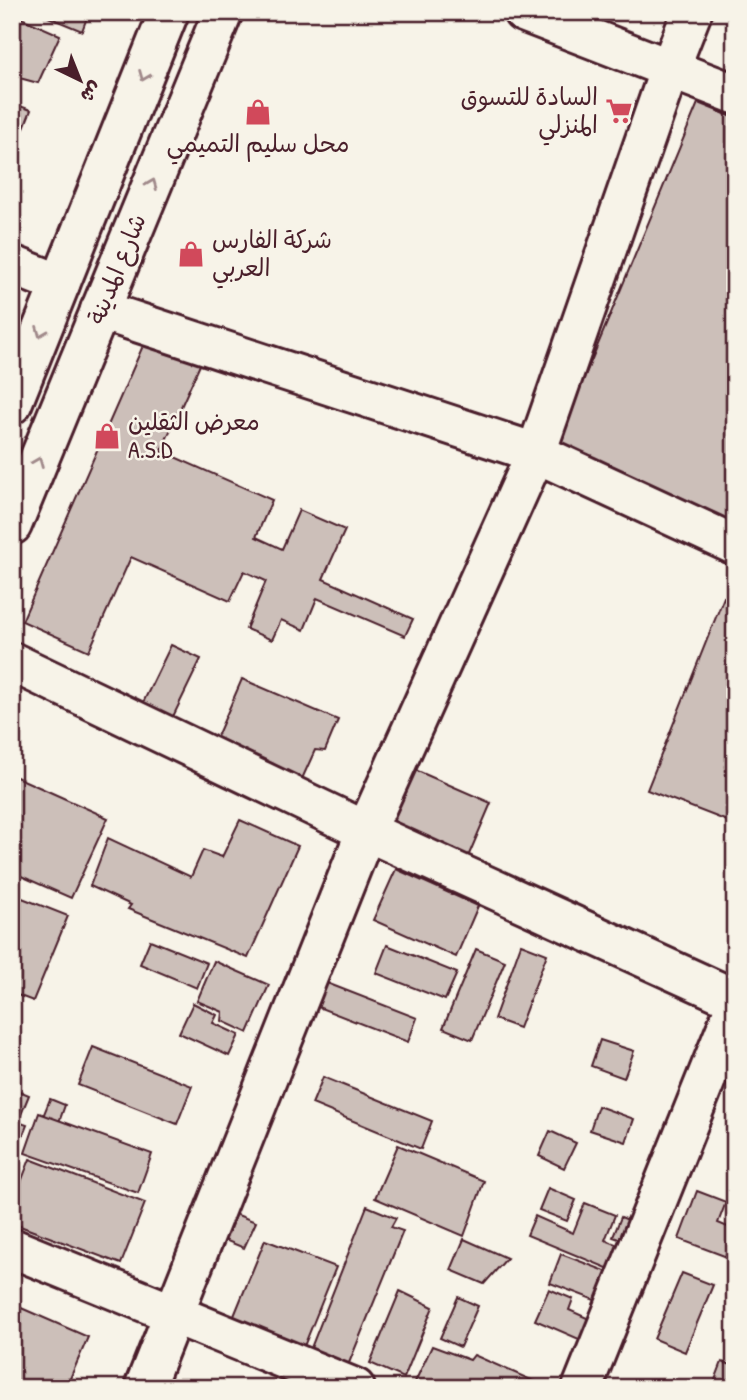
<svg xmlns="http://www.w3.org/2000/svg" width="747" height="1400" viewBox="0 0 747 1400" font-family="'Patrick Hand','Playpen Sans Arabic',sans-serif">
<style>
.building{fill:#ccbfb9;stroke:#4a1f2b;stroke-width:2}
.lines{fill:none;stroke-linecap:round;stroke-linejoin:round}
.minor-casing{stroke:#4a1f2b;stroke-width:44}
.secondary-casing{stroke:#4a1f2b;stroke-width:44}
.minor{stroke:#f7f3e8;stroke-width:38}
.secondary{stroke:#f7f3e8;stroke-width:38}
.oneway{stroke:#a0898a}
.labels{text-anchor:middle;stroke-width:5;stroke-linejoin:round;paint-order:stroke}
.poi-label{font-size:24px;fill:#4a1f2b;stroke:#f7f3e8;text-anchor:start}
.street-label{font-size:24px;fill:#4a1f2b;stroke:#f7f3e8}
</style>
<rect width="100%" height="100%" fill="#f7f3e8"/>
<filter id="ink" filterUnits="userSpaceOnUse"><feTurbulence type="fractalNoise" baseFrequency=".0143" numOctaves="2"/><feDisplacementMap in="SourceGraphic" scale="14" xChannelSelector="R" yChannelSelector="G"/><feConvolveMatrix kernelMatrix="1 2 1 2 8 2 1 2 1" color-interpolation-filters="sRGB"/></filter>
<g filter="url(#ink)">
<g class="building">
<path d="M36,12H89L82,31Z"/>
<path d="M12,14L60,35L38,83L12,76Z"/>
<path d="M12,103L31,110L12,158Z"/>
<path d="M698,103L735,118V528L553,453Z"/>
<path d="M149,332L204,356L161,451L272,500L256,537L282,549L299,510L345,530L323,579L413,619L405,636L317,598L304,630L281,620L272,640L246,629L266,581L244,571L230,601L131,557L89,651L22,621Z"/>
<path d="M724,597L735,601V824L647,790Z"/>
<path d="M171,645L201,659L167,729L137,715Z"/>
<path d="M242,679L338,720L325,751L315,750L302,779L215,741Z"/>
<path d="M413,769L491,803L465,864L386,830Z"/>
<path d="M12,775L108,818L71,898L12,872Z"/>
<path d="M240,820L298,846L248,958L128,909L131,905L90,886L108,838L191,877L203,850L222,857Z"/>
<path d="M396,869L478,906L456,957L373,920Z"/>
<path d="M12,894L68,916L33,1001L12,993Z"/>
<path d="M150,940L207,963L197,988L140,964Z"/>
<path d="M521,944L547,954L519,1028L494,1019Z"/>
<path d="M387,945L457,973L445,1000L376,973Z"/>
<path d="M476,949L505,961L472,1040L443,1028Z"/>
<path d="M214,961L269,985L248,1033L222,1021L223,1012L197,1001Z"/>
<path d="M314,978L417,1018L408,1042L305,1002Z"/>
<path d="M193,1003L217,1015L213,1023L239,1035L229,1056L179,1033Z"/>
<path d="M600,1040L634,1051L624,1078L591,1066Z"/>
<path d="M93,1047L192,1086L177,1124L78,1085Z"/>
<path d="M323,1077L432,1121L421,1149L312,1104Z"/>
<path d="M12,1088L29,1095L18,1122L27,1125L19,1145L12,1142Z"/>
<path d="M50,1099L65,1105L58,1125L42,1119Z"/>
<path d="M598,1106L634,1119L626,1142L590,1130Z"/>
<path d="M39,1113L152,1154L138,1193L25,1153Z"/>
<path d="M550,1131L576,1143L564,1168L539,1156Z"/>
<path d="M398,1145L484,1181L464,1236L375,1198Z"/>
<path d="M30,1159L145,1203L121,1264L12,1223V1205Z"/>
<path d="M548,1188L576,1200L567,1221L539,1210Z"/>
<path d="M697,1191L726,1202L718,1223L735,1230V1260L679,1239Z"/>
<path d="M585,1203L615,1215L605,1240L629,1249L619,1273L527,1235L535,1216L573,1233Z"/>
<path d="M367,1206L396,1218L391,1227L403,1231L347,1368L309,1353Z"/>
<path d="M227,1211L256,1222L244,1248L215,1236Z"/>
<path d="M621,1217L640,1225L633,1244L613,1237Z"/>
<path d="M464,1239L507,1258L484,1284L451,1270Z"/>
<path d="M265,1240L336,1267L298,1361L227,1333Z"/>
<path d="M561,1254L616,1275L605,1304L550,1283Z"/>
<path d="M682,1273L713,1285L685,1352L654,1339Z"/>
<path d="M549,1289L573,1299L569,1310L596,1322L588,1343L535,1320Z"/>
<path d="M400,1291L433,1307L404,1378L370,1363Z"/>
<path d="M458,1297L478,1306L460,1347L440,1338Z"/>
<path d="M12,1304L88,1337L66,1388H12Z"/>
<path d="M432,1346L470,1360L474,1355L547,1387L424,1388L414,1384Z"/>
<path d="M722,1362L735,1366V1388H712Z"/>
</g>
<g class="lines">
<g class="minor-casing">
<g id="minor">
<path d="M523,12L735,94"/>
<path d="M12,265L60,284"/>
<path d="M100,310L536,453L735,545"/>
<path d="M12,662L366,831L735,999"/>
<path d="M12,1248L355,1388"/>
<path d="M144,1388L366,831L536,453L670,68L692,12"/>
<path d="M582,1388L735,1007"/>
</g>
</g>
<g class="secondary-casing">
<g id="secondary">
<path d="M12,404L169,12"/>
<path d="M12,525L223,12"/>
</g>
</g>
<use href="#minor" class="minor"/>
<use href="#secondary" class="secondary"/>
</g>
<defs><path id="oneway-chevron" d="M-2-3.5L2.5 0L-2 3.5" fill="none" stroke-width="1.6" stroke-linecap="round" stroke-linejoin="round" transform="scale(1.75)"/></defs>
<g class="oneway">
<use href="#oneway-chevron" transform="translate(144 76) rotate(112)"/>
<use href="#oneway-chevron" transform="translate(152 184) rotate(-68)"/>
<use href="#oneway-chevron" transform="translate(41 332) rotate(112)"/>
<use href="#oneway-chevron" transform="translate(38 462) rotate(-68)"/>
</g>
</g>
<defs>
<g id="supermarket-bare" transform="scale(2.1)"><path d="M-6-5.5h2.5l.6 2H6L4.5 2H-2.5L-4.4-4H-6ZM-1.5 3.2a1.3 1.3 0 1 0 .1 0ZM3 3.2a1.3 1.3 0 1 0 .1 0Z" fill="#d1495b" stroke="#f7f3e8" stroke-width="2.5" paint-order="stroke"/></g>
<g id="shop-bare" transform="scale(2.1)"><path d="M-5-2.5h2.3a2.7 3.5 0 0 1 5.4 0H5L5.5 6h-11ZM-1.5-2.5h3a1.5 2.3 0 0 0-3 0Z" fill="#d1495b" stroke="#f7f3e8" stroke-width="2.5" paint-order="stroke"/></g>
</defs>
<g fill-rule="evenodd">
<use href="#supermarket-bare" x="619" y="111"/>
<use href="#shop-bare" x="258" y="112"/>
<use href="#shop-bare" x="191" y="254"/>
<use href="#shop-bare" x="107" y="436"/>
</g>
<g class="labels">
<g class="poi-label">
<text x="598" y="105" text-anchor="end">السادة للتسوق<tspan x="598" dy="28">المنزلي</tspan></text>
<text x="258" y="152" text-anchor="middle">محل سليم التميمي</text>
<text x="212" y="248">شركة الفارس<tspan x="212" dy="28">العربي</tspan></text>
<text x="128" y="430">معرض الثقلين<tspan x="128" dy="28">A.S.D</tspan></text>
</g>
<g class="street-label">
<text transform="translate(117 269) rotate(-68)" y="8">شارع المدينة</text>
</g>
</g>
<rect width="747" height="1400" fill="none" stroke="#f7f3e8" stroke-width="42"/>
<rect x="21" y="21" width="705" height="1358" fill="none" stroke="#4a1f2b" stroke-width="2.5" filter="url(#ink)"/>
<g transform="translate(80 80) rotate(137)" stroke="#f7f3e8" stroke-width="5" paint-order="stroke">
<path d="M0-5L12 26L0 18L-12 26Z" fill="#4a1f2b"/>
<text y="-10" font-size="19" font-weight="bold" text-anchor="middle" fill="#4a1f2b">ش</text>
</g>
</svg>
